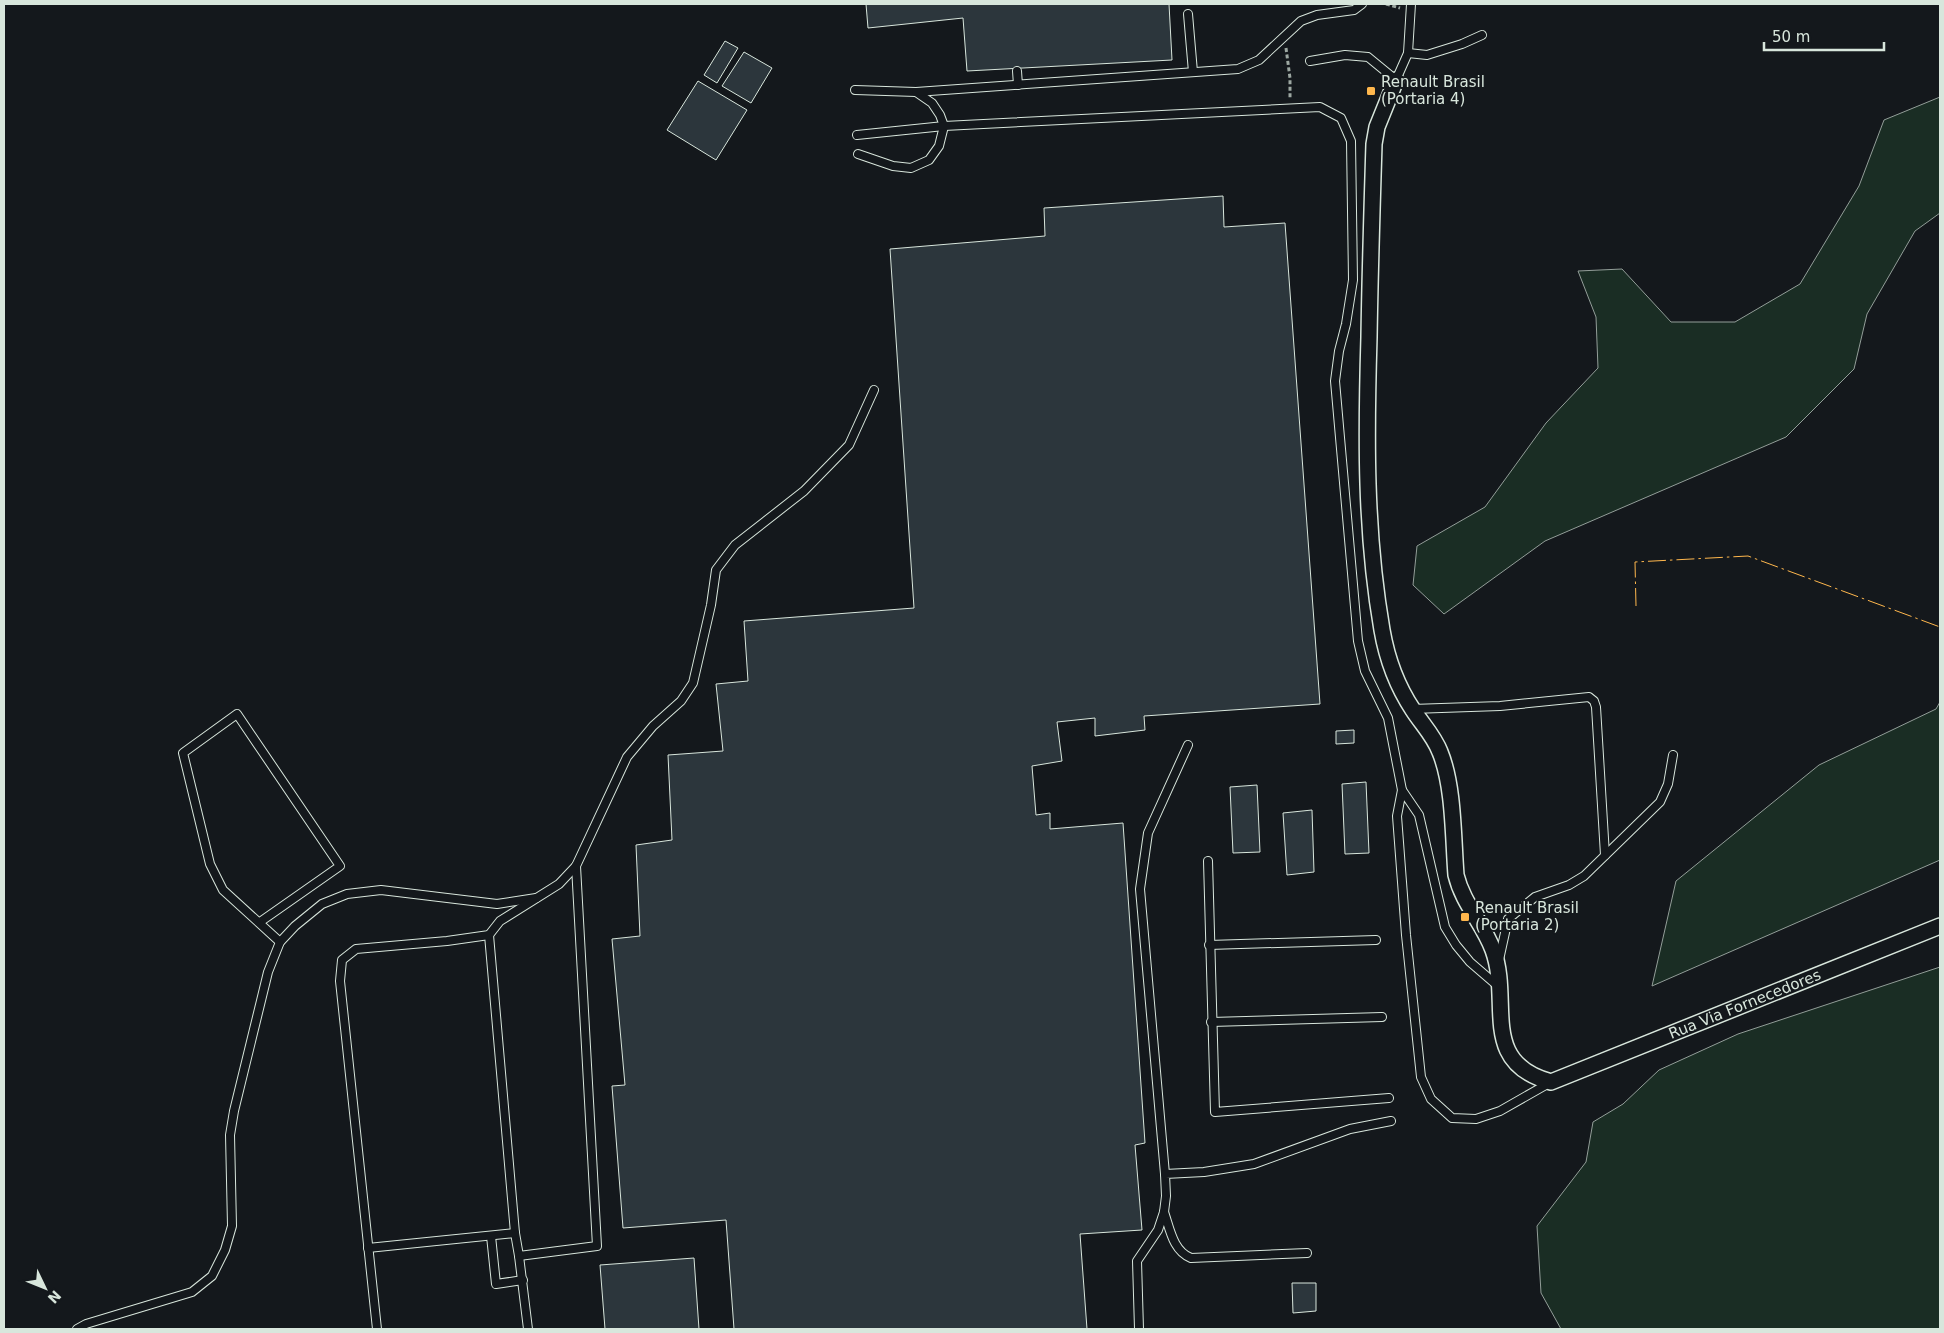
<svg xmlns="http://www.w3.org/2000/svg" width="1944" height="1333" viewBox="0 0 1944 1333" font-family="'DejaVu Sans',sans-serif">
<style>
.green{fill:#1a2d24;stroke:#939e99}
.building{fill:#2c363c;stroke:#d8e6dc}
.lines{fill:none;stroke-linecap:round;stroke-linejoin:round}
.service-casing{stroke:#d8e6dc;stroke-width:10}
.minor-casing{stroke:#d8e6dc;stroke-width:18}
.path{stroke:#9da8a2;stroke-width:3;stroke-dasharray:4 2.5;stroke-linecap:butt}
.service{stroke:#14181c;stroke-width:8}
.minor{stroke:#14181c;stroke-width:15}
.power{stroke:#ffb74d;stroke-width:1;stroke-dasharray:18 4 2.5 4;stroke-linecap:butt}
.poi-dot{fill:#ffb74d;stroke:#14181c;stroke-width:2}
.labels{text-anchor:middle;stroke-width:4;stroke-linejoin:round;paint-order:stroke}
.poi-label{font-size:15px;fill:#d8e6dc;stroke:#14181c;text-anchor:start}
.street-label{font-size:15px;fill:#d8e6dc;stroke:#14181c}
</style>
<rect width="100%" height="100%" fill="#14181c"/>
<g class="green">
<path d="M1940,97V213L1915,231L1867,314L1854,369L1786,437L1545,541L1444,614L1413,585L1417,546L1485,507L1546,423L1598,368L1596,317L1578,271L1622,269L1671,322H1735L1800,284L1859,186L1884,120Z"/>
<path d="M1940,702V860L1652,986L1676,881L1819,765L1936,709Z"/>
<path d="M1940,967V1329H1561L1541,1293L1537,1226L1586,1162L1593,1122L1623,1104L1659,1070L1738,1034Z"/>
</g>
<g class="building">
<path d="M866,4H1169L1172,60L967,71L963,18L868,28Z"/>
<path d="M725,41L738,48L717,83L704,75Z"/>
<path d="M744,52L772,68L751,103L722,86Z"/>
<path d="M698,81L747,110L716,160L667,130Z"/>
<path d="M1223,196L1224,227L1285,223L1320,704L1144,716L1145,730L1095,736V718L1057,722L1062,761L1032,766L1036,815L1050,813V829L1123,823L1145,1143L1135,1145L1142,1230L1080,1234L1087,1329H734L726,1220L623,1228L612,1086L625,1085L612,939L640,936L636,845L672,840L668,755L723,751L716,684L748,681L744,621L914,608L890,249L1045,236L1044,208Z"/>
<path d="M1354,730V743L1336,744V731Z"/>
<path d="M1366,782L1369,853L1345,854L1342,784Z"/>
<path d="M1257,785L1260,852L1233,853L1230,787Z"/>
<path d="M1312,810L1314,872L1287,875L1283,813Z"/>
<path d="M694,1258L699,1329H605L600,1265Z"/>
<path d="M1292,1283H1316V1311L1293,1313Z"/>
</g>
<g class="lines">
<g class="service-casing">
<g id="service">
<path d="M1188,14L1193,72"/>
<path d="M1408,53L1427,55L1462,44L1482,35"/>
<path d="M1310,61L1345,55L1368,57L1396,80L1408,53L1411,4"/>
<path d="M1017,71L1018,85"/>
<path d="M855,90L916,92L932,103L940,115L944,126L939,146L929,160L911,168L893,166L858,154"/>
<path d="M916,92L1238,69L1259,60L1301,21L1317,15L1354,10L1362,4"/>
<path d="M857,135L944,126L1320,107L1341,118L1351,141L1353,280L1346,324L1339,351L1335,381L1358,641L1365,671L1388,718L1402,790"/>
<path d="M1412,709L1500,706L1589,697L1594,701L1596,707L1605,855"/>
<path d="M1208,861L1215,1112L1389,1098"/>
<path d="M260,922L340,866L237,714L183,753L210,864L223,890L280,942"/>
<path d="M489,935L515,1233L519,1256L597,1246L576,866"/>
<path d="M1209,945L1376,940"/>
<path d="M1499,960L1508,919L1535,897L1569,885L1584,876L1660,802L1668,784L1673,755"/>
<path d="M1499,987L1470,962L1456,945L1445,927L1419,815L1402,790L1397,816L1406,935L1421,1077L1431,1099L1452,1118L1476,1119L1500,1111L1551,1082"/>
<path d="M1211,1022L1382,1017"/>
<path d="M1165,1174L1140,889L1148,833L1188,745"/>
<path d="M1164,1212C1170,1229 1173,1251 1191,1258L1307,1253"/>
<path d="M491,1236L496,1284L523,1280"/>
<path d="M368,1248L515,1233"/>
<path d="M519,1256L528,1329"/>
<path d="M77,1329L86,1324L192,1292L212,1276L225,1250L232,1226L230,1135L234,1111L268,972L280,942L295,926L322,904L347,894L381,890L497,904L536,898"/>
<path d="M377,1329L340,981L342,960L356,949L447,941L489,935L500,921L559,884L576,866L627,757L653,726L681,701L693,683L711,605L716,570L735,545L804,491L849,445L874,390"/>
<path d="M1139,1329L1137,1261L1158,1230L1164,1212L1166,1196L1165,1174L1204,1172L1254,1164L1350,1129L1391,1121"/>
</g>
</g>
<g class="minor-casing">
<g id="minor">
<path id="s1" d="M1396,80L1377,127L1374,144C1372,208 1370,273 1369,337C1366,436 1365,532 1382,630C1387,659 1397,686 1413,710C1422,724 1434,736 1440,752C1454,786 1453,837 1456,875C1463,904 1483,923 1493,950C1512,1002 1478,1062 1551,1082L1940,926"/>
</g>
</g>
<g class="path">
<path d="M1386,4L1400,8"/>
<path d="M1286,48L1290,78V99"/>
</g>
<use href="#service" class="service"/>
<use href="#minor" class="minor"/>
<path class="power" d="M1636,606L1635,562L1748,556L1940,627"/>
</g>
<g class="poi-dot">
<rect x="1366" y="86" width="10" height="10" rx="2.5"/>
<rect x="1460" y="912" width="10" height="10" rx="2.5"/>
</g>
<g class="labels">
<g class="poi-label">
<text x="1381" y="87">Renault Brasil<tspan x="1381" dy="17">(Portaria 4)</tspan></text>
<text x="1475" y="913">Renault Brasil<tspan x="1475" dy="17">(Portaria 2)</tspan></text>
</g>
<g class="street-label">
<text dy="5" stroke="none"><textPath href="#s1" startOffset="1266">Rua Via Fornecedores</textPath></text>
</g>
</g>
<rect width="1944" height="1333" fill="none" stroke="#d8e6dc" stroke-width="10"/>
<g transform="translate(45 1288) rotate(133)" stroke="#14181c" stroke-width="4" paint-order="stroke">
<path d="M0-4L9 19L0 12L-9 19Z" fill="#d8e6dc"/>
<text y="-8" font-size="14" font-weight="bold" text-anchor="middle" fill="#d8e6dc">N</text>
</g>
<path d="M1764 42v8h120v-8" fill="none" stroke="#d8e6dc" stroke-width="2.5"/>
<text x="1772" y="42" font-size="15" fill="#d8e6dc" stroke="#14181c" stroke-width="4" paint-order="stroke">50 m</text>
</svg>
